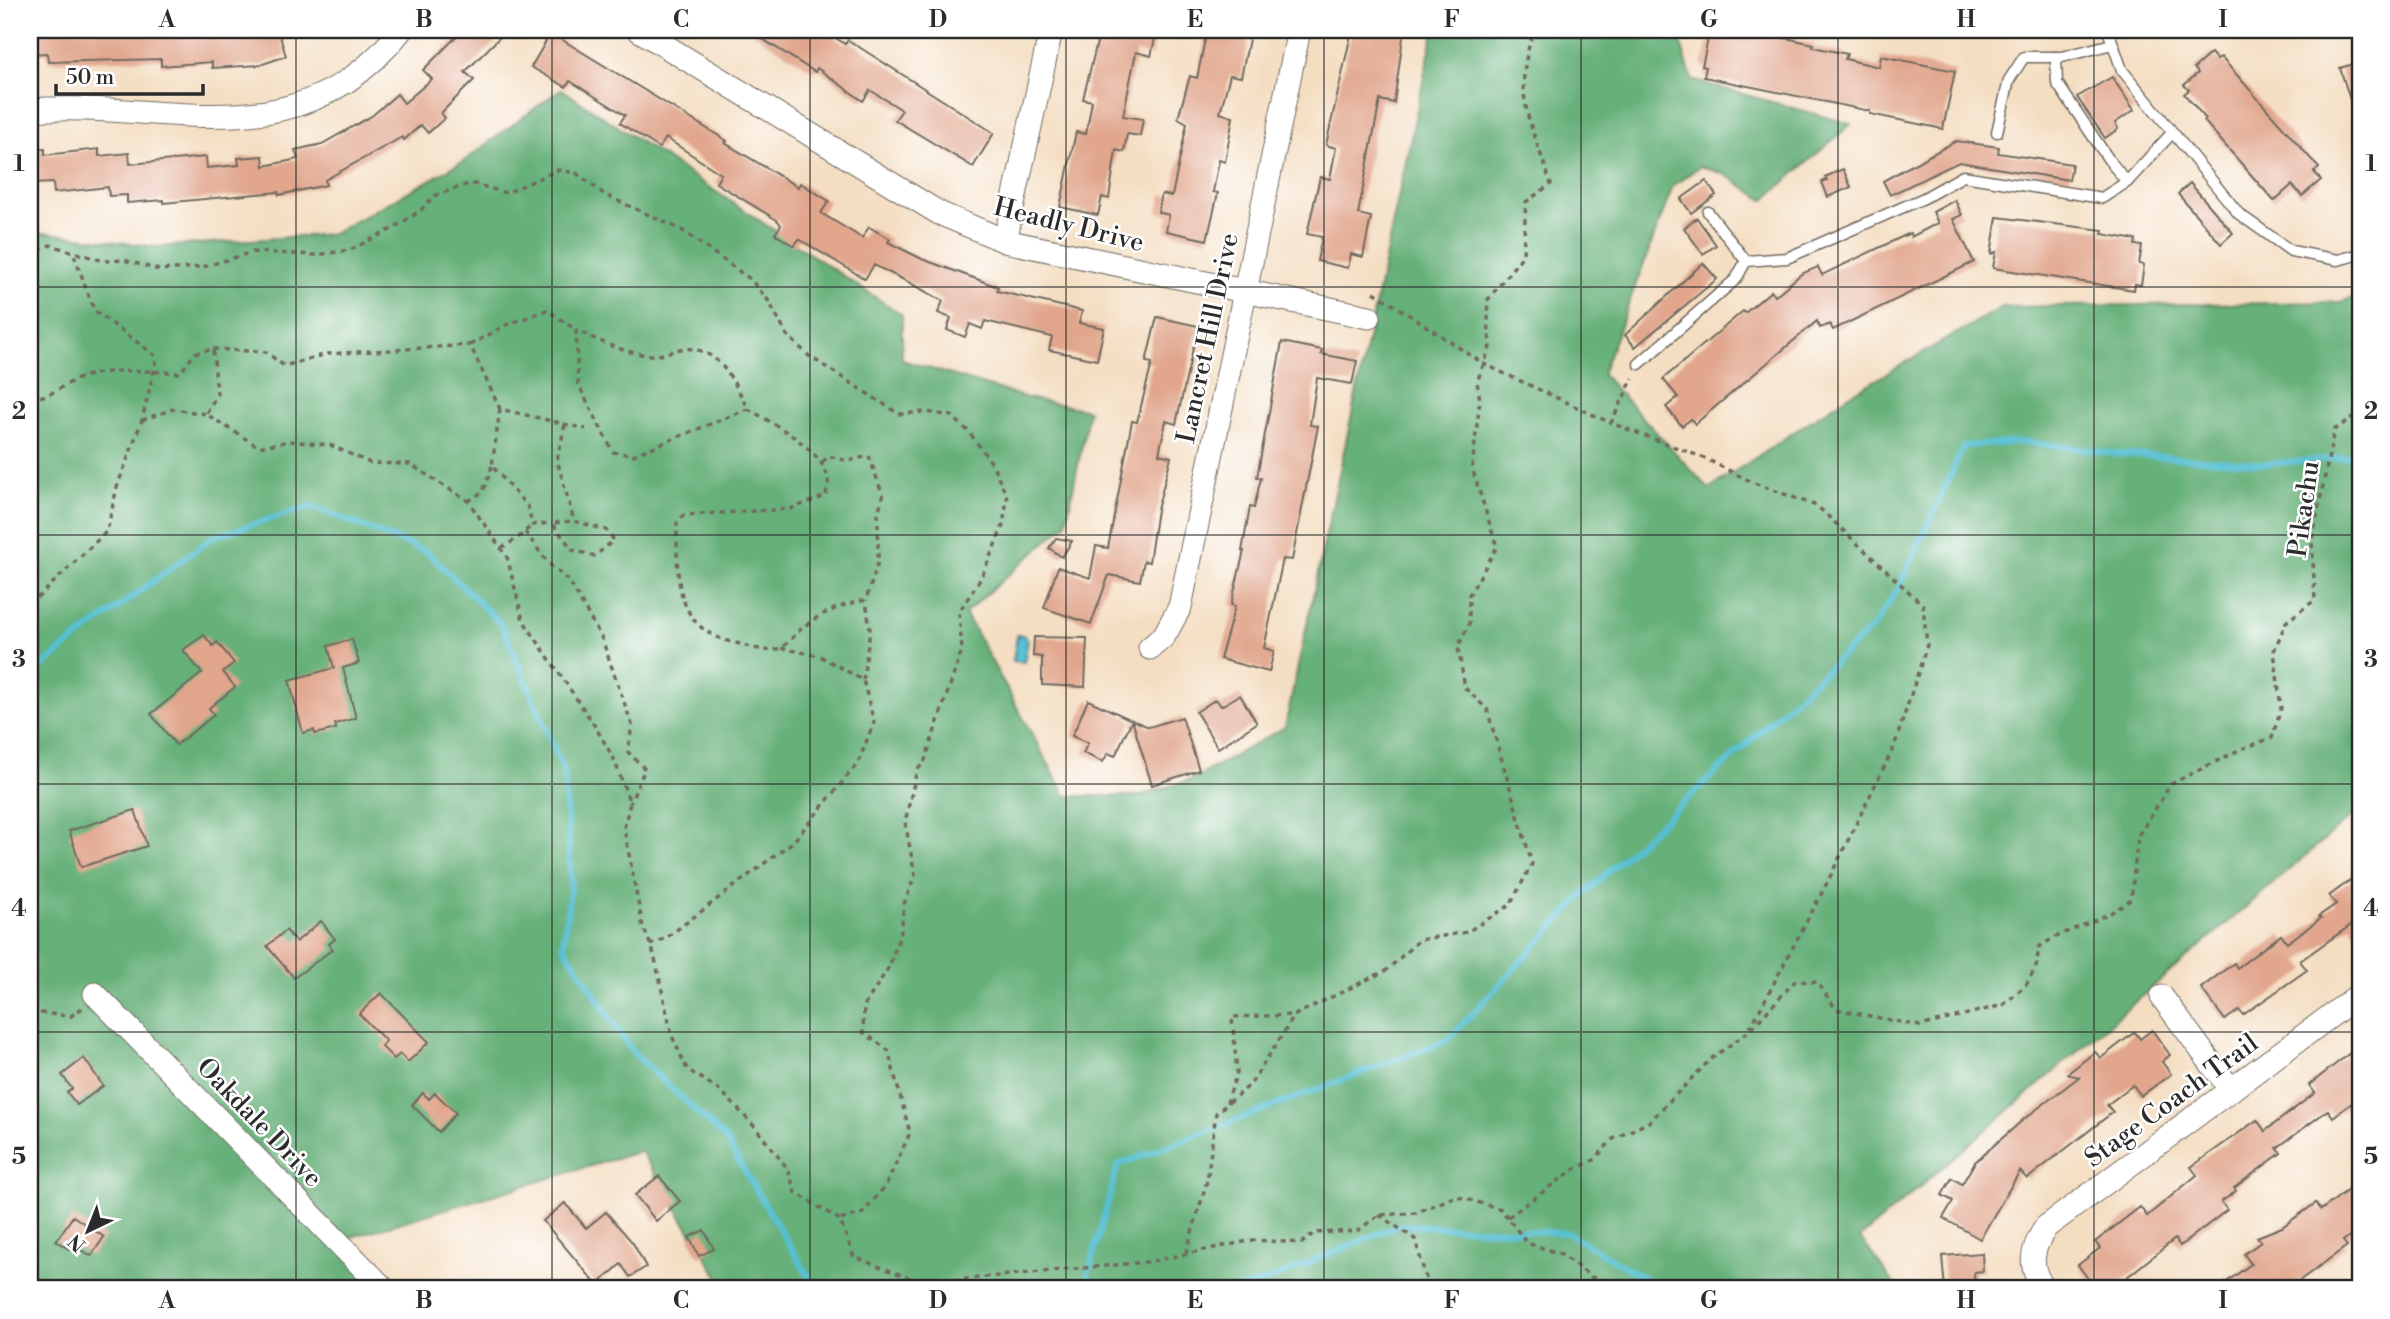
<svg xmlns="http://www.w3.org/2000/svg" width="2390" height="1319" viewBox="0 0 2390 1319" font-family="'Libre Bodoni',serif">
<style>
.forest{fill:#66b079;stroke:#486e52;stroke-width:2}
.water{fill:#57c0d4;stroke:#417680;stroke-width:2}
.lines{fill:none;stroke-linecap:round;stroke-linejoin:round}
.stream{stroke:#57c0d4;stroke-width:6}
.building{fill:#e1a68c}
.lane-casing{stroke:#716a60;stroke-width:13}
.street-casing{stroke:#716a60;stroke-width:25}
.path{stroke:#716a60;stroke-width:3.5;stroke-dasharray:5 5;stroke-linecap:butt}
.lane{stroke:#fff;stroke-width:10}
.street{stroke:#fff;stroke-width:23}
.grid{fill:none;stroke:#2b2b2b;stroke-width:2;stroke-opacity:0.55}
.labels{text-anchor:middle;stroke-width:5;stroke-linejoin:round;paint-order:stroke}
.street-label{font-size:26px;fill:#2b2b2b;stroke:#fff}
.neatline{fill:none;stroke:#2b2b2b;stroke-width:2.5}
.grid-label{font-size:23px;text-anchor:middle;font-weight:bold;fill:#2b2b2b}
</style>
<rect width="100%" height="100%" fill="#fff"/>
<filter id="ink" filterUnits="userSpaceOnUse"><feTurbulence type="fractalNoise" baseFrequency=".0143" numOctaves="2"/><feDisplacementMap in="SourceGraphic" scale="14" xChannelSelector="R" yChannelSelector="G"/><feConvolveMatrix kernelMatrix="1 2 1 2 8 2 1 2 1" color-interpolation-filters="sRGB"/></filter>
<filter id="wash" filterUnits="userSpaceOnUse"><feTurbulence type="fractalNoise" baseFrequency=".00686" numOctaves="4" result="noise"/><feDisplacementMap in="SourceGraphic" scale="28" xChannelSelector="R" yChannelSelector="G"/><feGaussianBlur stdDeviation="1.57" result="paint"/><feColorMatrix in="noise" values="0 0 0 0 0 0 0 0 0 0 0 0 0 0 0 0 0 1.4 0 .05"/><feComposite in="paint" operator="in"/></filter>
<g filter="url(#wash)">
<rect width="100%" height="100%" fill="#f4dec2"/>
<path class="forest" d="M1434,30H1677L1692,80L1851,124L1764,200L1724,174L1700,166L1673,186L1602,374L1709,489L1848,396L2002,307L2340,302L2360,296V809L1860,1238L1898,1289H726L641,1151L338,1241L384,1289H30V234L48,233L157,247L332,234L464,161L561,89L902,315V360L1027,398L1089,410L1066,524L965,613L1066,796H1139L1193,779L1285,727Z"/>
<path class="water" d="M1017,635H1023L1028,640L1024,662L1013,661Z"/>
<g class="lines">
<g class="stream">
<path d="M30,677L69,644L213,537L311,506L427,552L501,624L564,771L571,882L563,945L633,1053L724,1137L816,1289"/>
<path d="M1084,1289L1118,1165L1448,1040L1581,897L1873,627L1900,585L1964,446L2027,442L2118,454L2267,464L2360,456"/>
<path d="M1238,1289L1262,1283L1398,1225L1567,1233L1663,1289"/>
</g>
</g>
<g id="blocks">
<g class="building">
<path d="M30,30H278L286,56L260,65L212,68V62L161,66V59L48,62L47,53L30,54Z"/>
<path d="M463,30H507L465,72L474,80L441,113L445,118L428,133L421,125L404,140L402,137L325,180L326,185L279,195L278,192L164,203V200L127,203V195L109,196L108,187L54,193L53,183L30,184V150L45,149V155L99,149V156L129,153L130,164L206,157L207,168L239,165L238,158L263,156L264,166L298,159L295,150L322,144L373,115L397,94L404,103L432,79L423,70Z"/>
<path d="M748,30H823L845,44L848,40L994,133L973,167L895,120L902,110L870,90L863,101L817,68L815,72Z"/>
<path d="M1100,30H1157L1151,56L1136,52L1123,116L1143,119L1140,136L1127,134L1124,152L1116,150L1109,199L1102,197L1098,215L1060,207L1076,132L1086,134L1092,101L1083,99Z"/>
<path d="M1207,30H1251L1241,77L1230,75L1220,113L1233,117L1225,162L1219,160L1213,192L1218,193L1207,240L1166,231L1169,215L1158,212L1162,194L1172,196L1187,123L1178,118L1190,76L1197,78Z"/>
<path d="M1352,30H1404L1394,103L1380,100L1358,214L1371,217L1363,257L1351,254L1348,268L1317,261L1322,237L1307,234L1320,177L1330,179L1336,148L1326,145Z"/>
<path d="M1710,30L1753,34V31L1814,44L1813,47L1847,54L1845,59L1879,67L1881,56L1955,71L1943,129L1870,114V111L1704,77L1706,67L1702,66Z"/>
<path d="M551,33L706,128L727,141L725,143L798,187L800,183L829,201L821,213L862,238L869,227L890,239L888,242L922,259L998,287L997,291L1082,311L1079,323L1104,328L1097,360L1049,350L1052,337L985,321L982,329L970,324L965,337L947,330L951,318L938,313L943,301L910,283L874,265L865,279L799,239L794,246L775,234L781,225L777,220L716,183L721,174L666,138L659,148L620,123L625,115L570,81L566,87L531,67Z"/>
<path d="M2211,53L2217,60L2221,57L2319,168L2314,172L2321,180L2302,196L2292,185L2274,201L2204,121L2206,119L2184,94L2189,90L2184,85L2198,73L2194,68Z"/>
<path d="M2360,62V122H2357L2340,68Z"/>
<path d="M2112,77L2134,110L2115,123L2118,129L2105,138L2077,97Z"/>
<path d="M1956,141L1999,147L1998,153L2072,164L2069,180L1959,162L1890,195L1883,181Z"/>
<path d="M1843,169L1851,187L1828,197L1822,182L1827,180L1825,177Z"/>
<path d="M1706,181L1716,195L1691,213L1681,199Z"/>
<path d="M2190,183L2233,233L2221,244L2178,194Z"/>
<path d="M1955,200L1962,215L1953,219L1974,262L1833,330L1830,324L1820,328L1817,321L1695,424L1691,419L1682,426L1666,407L1678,397L1663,379L1743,311L1745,313L1771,291L1775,296L1801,274L1818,267L1822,275L1910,233L1911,237L1938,223L1933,212Z"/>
<path d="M1997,217L2103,230L2102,234L2136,240L2135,245L2142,246L2139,264L2144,265L2141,285L2135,284L2134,290L1993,268L1996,252L1991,254Z"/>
<path d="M1697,218L1716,245L1703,254L1684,228Z"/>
<path d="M1703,263L1717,279L1635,347L1625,335Z"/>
<path d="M1157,317L1198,326L1176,424L1166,421L1159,454L1171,457L1157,510L1149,562L1144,561L1140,581L1109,575L1091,624L1044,608L1058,567L1090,578L1096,546L1108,548L1132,421L1137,422L1152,363L1146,362Z"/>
<path d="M1282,342L1322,350L1321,354L1357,361L1352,384L1317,378L1310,425L1318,426L1292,560L1283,559L1264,648L1274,651L1269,672L1220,659L1235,606L1231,605L1244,551H1242L1250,507L1254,508L1261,478L1257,477Z"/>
<path d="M1056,538L1072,541L1062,557L1049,548Z"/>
<path d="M204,635L213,646L217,642L234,663L223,672L235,687L209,708L214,715L176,745L151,714L202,673L183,650Z"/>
<path d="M1034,637L1087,638L1085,687L1042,685V657L1033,656Z"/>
<path d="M352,639L359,663L343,668L356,718L335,724L336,729L315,734L314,730L303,733L289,680L334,668L328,646Z"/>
<path d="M1240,695L1257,723L1218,748L1196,712L1216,699L1221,706Z"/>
<path d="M1088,700L1132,720L1115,756L1108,753L1103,762L1083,753L1088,743L1072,736Z"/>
<path d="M1182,717L1199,770L1152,785L1132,720L1149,727Z"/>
<path d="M135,810L147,846L81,867L69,831Z"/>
<path d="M2360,873V938L2351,925L2300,961L2307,970L2243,1015L2239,1010L2225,1020L2201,988L2234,963L2237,968L2281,935L2287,943L2321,918L2319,916L2336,904L2329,896Z"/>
<path d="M321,921L335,939L329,944L333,949L294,978L267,946L286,930L296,942Z"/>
<path d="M381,993L429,1042L408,1062L400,1054L394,1059L381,1046L386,1041L359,1014Z"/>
<path d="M2152,1030L2170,1055L2162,1062L2171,1074L2141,1096L2133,1085L2107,1105L2113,1112L2027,1179L2020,1171L1980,1239L1943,1218L1953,1201L1942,1195L1952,1178L1962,1184L1975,1162L2024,1119L2079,1077L2067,1074L2095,1052L2101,1058L2135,1032L2140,1039Z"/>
<path d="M2360,1045V1097L2333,1117L2328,1110L2277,1148L2281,1153L2234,1188L2236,1191L2221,1202L2227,1210L2180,1246L2175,1239L2112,1289H2096L2078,1265L2100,1248L2095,1242L2140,1207L2147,1216L2197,1175L2191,1167L2257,1120L2265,1131L2315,1093L2309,1085Z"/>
<path d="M84,1058L103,1086L77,1105L67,1092L72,1089L62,1075Z"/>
<path d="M423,1093L429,1099L435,1093L456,1113L439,1132L412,1105Z"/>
<path d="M659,1176L680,1201L656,1221L635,1195Z"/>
<path d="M2360,1181V1228L2343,1241L2347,1246L2288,1289H2217L2251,1264L2244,1254L2261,1242L2257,1237L2282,1227L2316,1203L2321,1210Z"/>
<path d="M565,1203L586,1228L606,1212L633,1243L646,1267L630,1277L621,1264L597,1285L543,1221Z"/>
<path d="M73,1216L104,1237L91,1256L75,1246L72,1251L56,1241Z"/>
<path d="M704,1230L714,1249L699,1256L689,1237Z"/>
<path d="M1982,1253L1983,1271L1974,1272L1975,1289H1945L1942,1256Z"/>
</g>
</g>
</g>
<g filter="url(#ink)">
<use href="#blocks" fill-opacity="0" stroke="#716a60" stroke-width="2"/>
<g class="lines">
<g class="lane-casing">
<g id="lane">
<path d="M2108,30L2122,70L2239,214L2291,251L2338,260L2360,254"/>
<path d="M2056,57L2057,83L2109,160L2127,182L2171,134"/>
<path d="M1997,132L2009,80L2024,57H2062L2112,44"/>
<path d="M1708,212L1746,261L1787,258L1924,198L1963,176L2102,198L2127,182"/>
<path d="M1639,364L1736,279L1746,261"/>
</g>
</g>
<g class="street-casing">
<g id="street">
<path d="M639,30L939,213L1005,241L1369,317"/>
<path d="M30,110C167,99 298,162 401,30"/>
<path d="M1005,241L1051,30"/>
<path d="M1150,648L1164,636L1180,607L1299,30"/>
<path d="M95,994L384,1289"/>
<path d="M2162,997L2231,1090"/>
<path d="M2044,1289C2028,1267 2031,1249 2046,1227L2360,994"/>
</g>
</g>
<g class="path">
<path d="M30,255L50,245L104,261L124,260L159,270L203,267L253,252L316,255L350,250L392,229L420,211L434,196L471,183L506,193L558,170L576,173L605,195L680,229L750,279L768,300L787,335L809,356L899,414L927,412L952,416L969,432L993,465L1007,497L1003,526L981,578L959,612L962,650L924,763L917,770L905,822L915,875L904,904L901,932L889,967L864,1006L863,1032L888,1050L910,1133L886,1185L863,1213L840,1220"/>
<path d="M1374,292L1484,364L1611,423"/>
<path d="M470,345L506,325L547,310L576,330L578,384L613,452L633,455L748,409C734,382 718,344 680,349C672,350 662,356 654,355C628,355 599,341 576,330"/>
<path d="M213,349L266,352L284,366L327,354L470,345L500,409L586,429"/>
<path d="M30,398C55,397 62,383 86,376C117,368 149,371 180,373L195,353L213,349L217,394L206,414"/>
<path d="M500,409L492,466L528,507L532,525L552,523"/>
<path d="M748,409C771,422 824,450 828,479C829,484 826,491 826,496L790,509L684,515L677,523C677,577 673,630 736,643C749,646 765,653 778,649C787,646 795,634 802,628C822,612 842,605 866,600L878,562V513L883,496L869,456L848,461L829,456L821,463"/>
<path d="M142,420L173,409L206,414L259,447L290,441L330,445L370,463L410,464L468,501L507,557L523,620L593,723L614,759L630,803L624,828L642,923L654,954L672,1036L687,1069L722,1092L754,1126L788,1169L795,1192L840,1220L854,1257L923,1283L1147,1262L1253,1240L1302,1243L1314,1233L1357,1231L1379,1215L1415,1213L1456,1196L1501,1209L1527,1243L1561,1254L1591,1277L1629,1289"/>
<path d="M565,425L557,460L574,521L606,530L614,540L595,556L573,550L552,523L574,521"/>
<path d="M468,501L483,492L492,466"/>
<path d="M525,532L549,564L569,581L602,639L632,725L628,752L645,769L630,803"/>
<path d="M501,548L518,538L532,525"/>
<path d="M30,605L107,531L117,487L142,420L157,357L94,310L73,252"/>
<path d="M863,680L870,630L866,600"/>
<path d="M650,945L666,938L794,841L858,763L874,722L863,680L820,656L781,648"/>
<path d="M30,1012L71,1016L82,1008"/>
<path d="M1752,1028L1795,981L1817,982L1836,1009L1920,1026L2003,1005L2026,985L2036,967L2039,947C2068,927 2104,922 2131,899L2138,836L2171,784L2241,749L2272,738L2281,708L2274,651L2286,622L2315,600L2312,541L2334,430L2360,413"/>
<path d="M1227,1103L1237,1072L1232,1017L1295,1015L1387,970L1419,940L1467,932L1510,905L1532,864L1487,709L1465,688L1458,647L1469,624V595L1497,547L1472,468L1480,400L1477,382L1490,347L1487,301L1523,255L1526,202L1551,184C1531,122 1511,96 1534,30"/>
<path d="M1379,1215L1415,1239L1427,1282L1436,1289"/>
<path d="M1508,1217L1573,1170L1594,1160L1613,1139L1649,1122L1711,1059L1748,1032L1827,883L1894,747L1927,645L1923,605L1817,506L1754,483L1702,457L1611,423L1633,378"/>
<path d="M1186,1253L1207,1181L1216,1113L1250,1085L1295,1015"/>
</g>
<use href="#lane" class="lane"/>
<use href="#street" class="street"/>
</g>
</g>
<path class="grid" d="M296,30V1289M552,30V1289M810,30V1289M1066,30V1289M1324,30V1289M1581,30V1289M1838,30V1289M2094,30V1289M30,287H2360M30,535H2360M30,784H2360M30,1032H2360"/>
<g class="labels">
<g class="street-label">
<text transform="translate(1069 224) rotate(14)" y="9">Headly Drive</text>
<text transform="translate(1207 338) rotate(-78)" y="9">Lancret Hill Drive</text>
<text transform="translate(2303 509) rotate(-82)" y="9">Pikachu</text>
<text transform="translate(2171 1100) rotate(-36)" y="9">Stage Coach Trail</text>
<text transform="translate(260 1122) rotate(46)" y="9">Oakdale Drive</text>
</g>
</g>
<rect width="2390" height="1319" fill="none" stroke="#fff" stroke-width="77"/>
<g transform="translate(88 1231) rotate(223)" stroke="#ffffff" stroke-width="5" paint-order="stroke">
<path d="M0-5L12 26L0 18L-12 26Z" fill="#2b2b2b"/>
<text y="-10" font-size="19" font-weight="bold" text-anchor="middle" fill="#2b2b2b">N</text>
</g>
<path d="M56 84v10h147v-10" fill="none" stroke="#2b2b2b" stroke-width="3.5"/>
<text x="66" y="84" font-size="21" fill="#2b2b2b" stroke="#ffffff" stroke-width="5" paint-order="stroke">50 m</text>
<rect x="38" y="38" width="2314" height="1242" class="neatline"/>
<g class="grid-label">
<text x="167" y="27">A</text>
<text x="424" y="27">B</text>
<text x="681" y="27">C</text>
<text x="938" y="27">D</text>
<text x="1195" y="27">E</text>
<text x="1452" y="27">F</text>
<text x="1709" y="27">G</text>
<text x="1966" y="27">H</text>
<text x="2223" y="27">I</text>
<text x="19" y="171">1</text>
<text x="2371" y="171">1</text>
<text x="19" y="419">2</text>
<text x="2371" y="419">2</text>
<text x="19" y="667">3</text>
<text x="2371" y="667">3</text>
<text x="19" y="916">4</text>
<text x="2371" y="916">4</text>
<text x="19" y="1164">5</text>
<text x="2371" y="1164">5</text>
<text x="167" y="1308">A</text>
<text x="424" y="1308">B</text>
<text x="681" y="1308">C</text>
<text x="938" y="1308">D</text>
<text x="1195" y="1308">E</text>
<text x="1452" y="1308">F</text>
<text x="1709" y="1308">G</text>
<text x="1966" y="1308">H</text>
<text x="2223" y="1308">I</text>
</g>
</svg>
